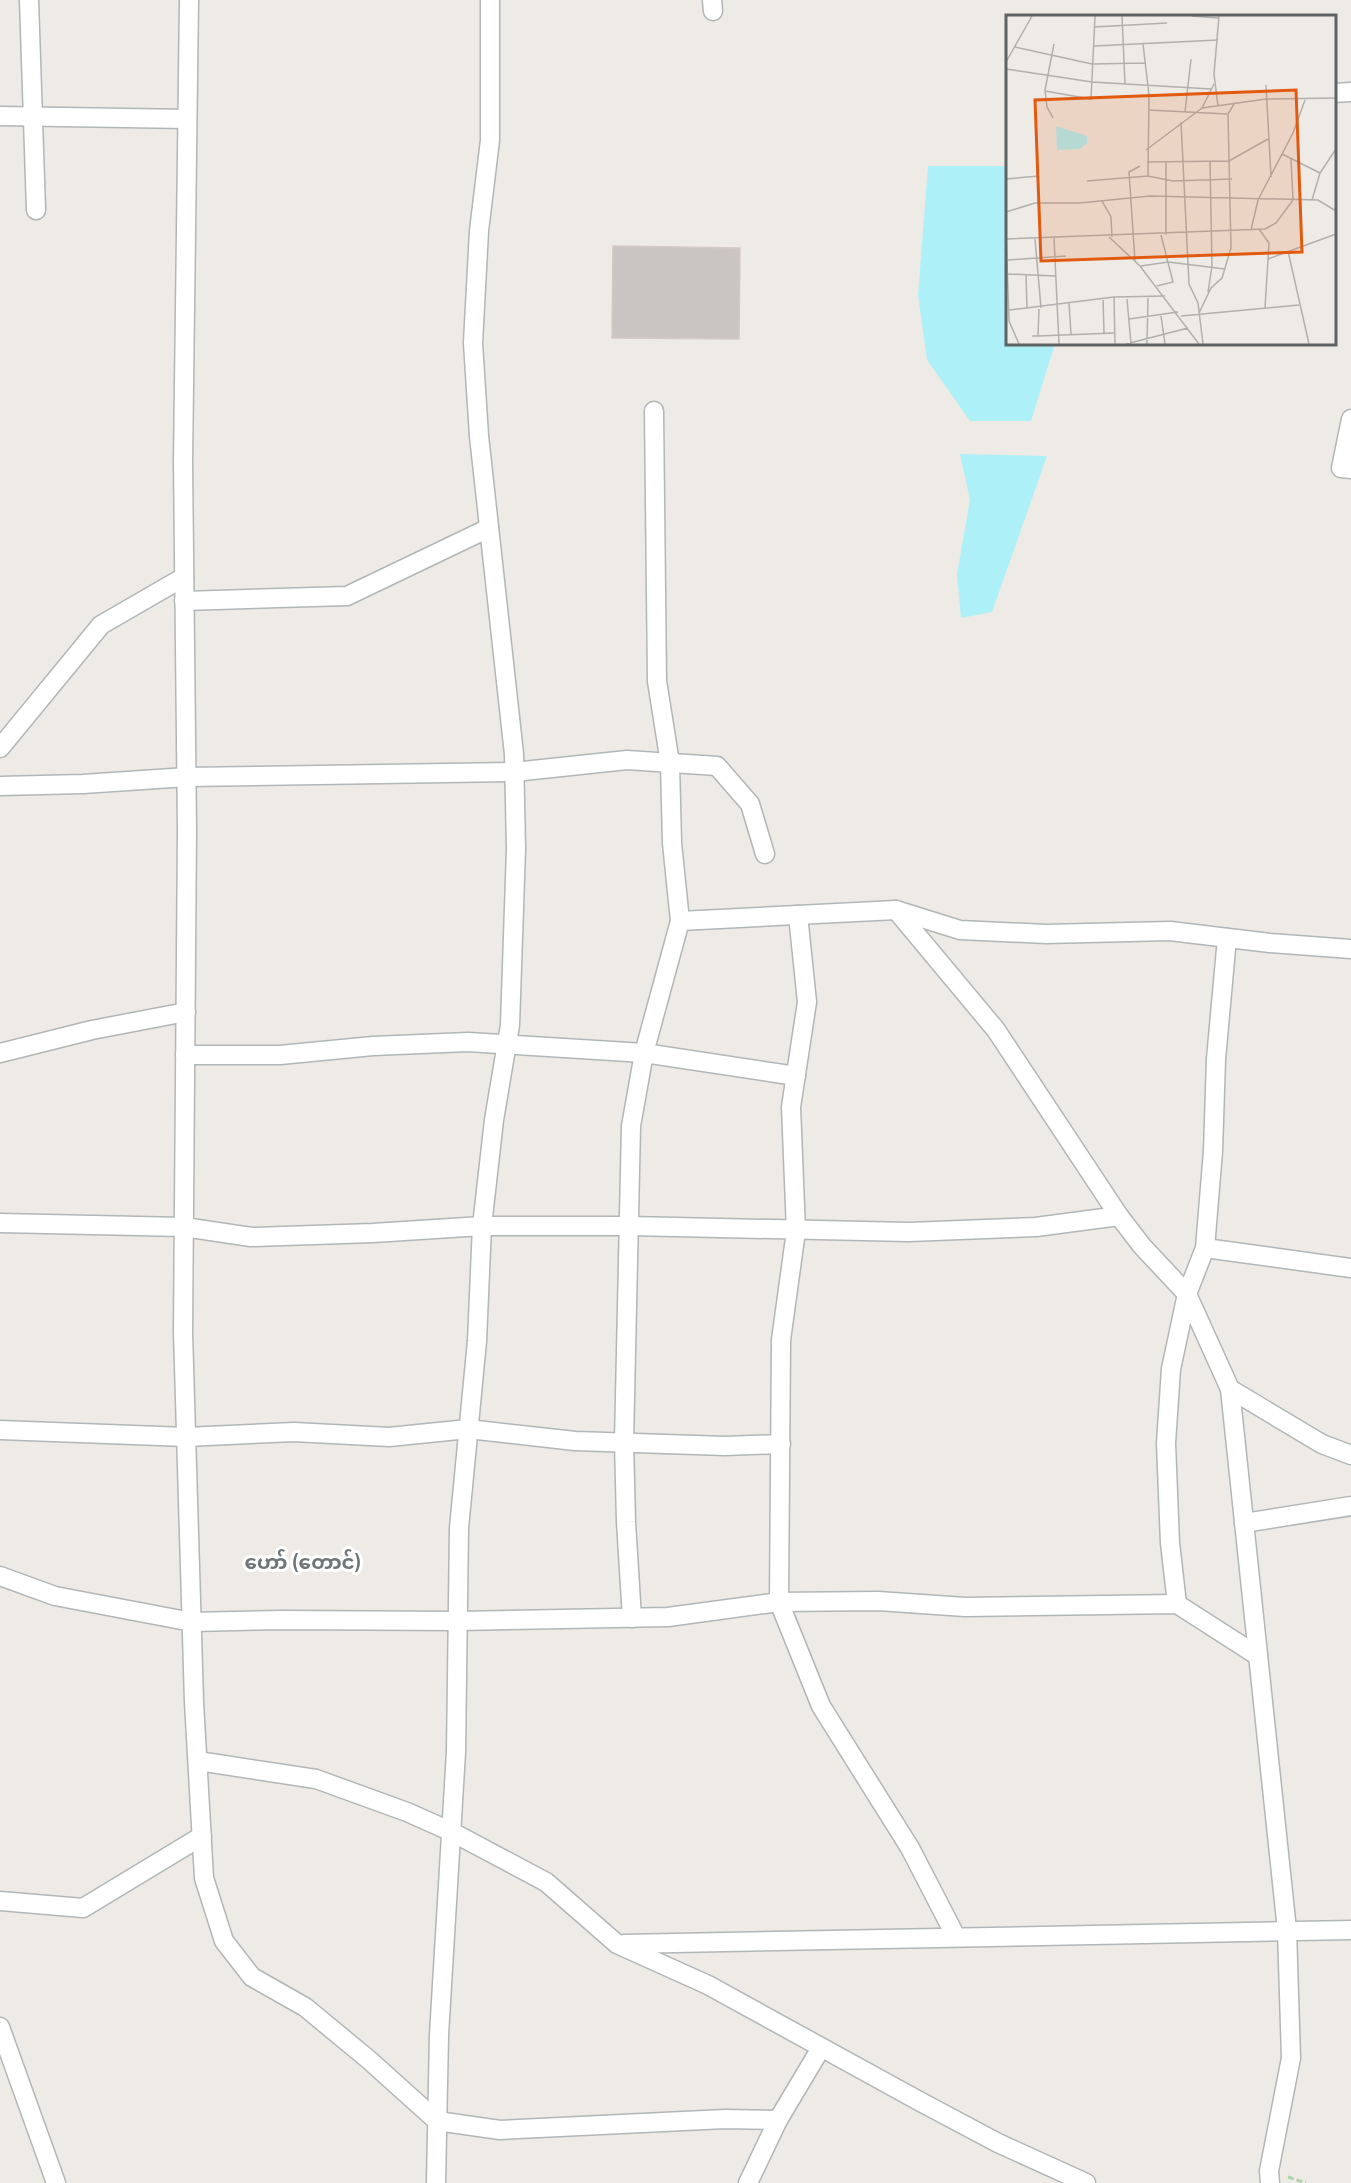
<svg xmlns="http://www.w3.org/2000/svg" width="1351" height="2183" viewBox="0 0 1351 2183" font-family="'Public Sans','Noto Sans Myanmar',sans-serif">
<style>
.water{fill:#aef0f7}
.building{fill:#cac5c3;stroke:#d3cac5;stroke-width:1.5}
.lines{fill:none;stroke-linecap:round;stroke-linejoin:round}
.minor-casing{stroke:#b1b6b7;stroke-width:21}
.path{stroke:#aed4aa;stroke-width:3;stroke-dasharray:6 3;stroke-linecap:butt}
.minor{stroke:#fff;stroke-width:18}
.labels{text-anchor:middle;stroke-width:6;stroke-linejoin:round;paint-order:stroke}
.quarter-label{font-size:20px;font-weight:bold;fill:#6f7677;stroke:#fff}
.inset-road{fill:none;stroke:#b0b0ae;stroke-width:1.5}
.view{fill:#e15a10;fill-opacity:0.15;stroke:#e15a10;stroke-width:3}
.inset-edge{fill:none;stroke:#5e6465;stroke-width:3}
</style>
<rect width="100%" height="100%" fill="#eeeae6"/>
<g class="water">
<path d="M928,166H1007L1008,344H1055L1031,421H970L927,360L918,295Z"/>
<path d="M960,454L1047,456L992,612L961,618L957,574L970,500Z"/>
</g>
<path class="building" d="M613,246L740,248L739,339L612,338Z"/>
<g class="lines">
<g class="minor-casing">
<g id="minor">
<path d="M29,0L36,210"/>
<path d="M189,0L183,462L187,830L183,1332L194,1702L204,1878L224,1941L252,1977L305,2007L368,2059L437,2121L500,2130L725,2119L778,2120"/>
<path d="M712,0L713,11"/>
<path d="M1334,93L1351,92"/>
<path d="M0,116L187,119"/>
<path d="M1351,419L1341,468L1351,469"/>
<path d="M184,601L347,596L489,528"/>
<path d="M0,748L101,625L184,577"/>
<path d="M0,786L83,784L187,777L514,772L627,760L717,766L750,804L765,854"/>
<path d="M896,910L996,1030L1119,1216L1142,1246L1187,1294L1230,1389L1322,1444L1351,1455"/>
<path d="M798,915L807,1002L791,1107L796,1231L781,1340L779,1602L821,1706L910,1848L956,1937"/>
<path d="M680,921L896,910L960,930L1046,934L1170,931L1270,943L1351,949"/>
<path d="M0,1053L92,1030L186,1012"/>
<path d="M185,1055H280L373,1046L468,1042L644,1053L796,1076"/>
<path d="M0,1223L184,1227L251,1237L373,1233L482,1226H630L909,1232L1036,1227L1119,1216"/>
<path d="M1205,1248L1351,1268"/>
<path d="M1230,1389L1287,1930L1291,2058L1269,2171L1270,2183"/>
<path d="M0,1430L186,1437L294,1432L389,1437L468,1429L575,1441L725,1446L781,1444"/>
<path d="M1244,1523L1351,1506"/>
<path d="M0,1576L55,1596L192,1622L282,1620L458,1621L668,1617L779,1602L878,1601L965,1607L1177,1604L1258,1656"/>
<path d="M1177,1604L1170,1543L1166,1443L1171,1369L1187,1294L1205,1248L1213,1151L1216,1059L1227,938"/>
<path d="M632,1618L626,1522L624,1442L631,1126L644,1053L680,921L672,843L670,763L657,681L654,411"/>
<path d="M198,1761L316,1779L407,1812L452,1832L546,1882L617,1944L708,1985L919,2101L998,2143L1086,2183"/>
<path d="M0,1901L83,1908L202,1836"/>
<path d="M624,1944L1351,1930"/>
<path d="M0,2027L56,2183"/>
<path d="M436,2183L439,2035L456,1752L459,1528L477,1341L482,1226L494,1120L510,1025L516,849L514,754L479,436L473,343L479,231L490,140V0"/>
<path d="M748,2183L778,2120L821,2048"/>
</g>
</g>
<path class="path" d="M1288,2177L1306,2183"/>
<use href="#minor" class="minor"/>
</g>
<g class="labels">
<g class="quarter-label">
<text x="303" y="1569">ဟော် (တောင်)</text>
</g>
</g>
<g transform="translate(1006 15)">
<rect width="330" height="330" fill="#eeeae6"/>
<path d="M50,111L81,121V128L74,134L51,135Z" fill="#aef0f7"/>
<path class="inset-road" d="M116,1L119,69M186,1L212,3M88,12L161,8M137,29L143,80L142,161M88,31L212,25M9,32L86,49L139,48M0,47L26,1M0,54L86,67L205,74M260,70L265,162M39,76L85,84L89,1M212,91L208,59L213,1M196,93L260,84L330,83M142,95L221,99M179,97L185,44M47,103L41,92L39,75L48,29M175,107L183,269L192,288L197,329M140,135L196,93L208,69M276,139L314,158M141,147L223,146L262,124M160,147V220M0,164L33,161M81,166L142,161L167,166L226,164M306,185L314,158L330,134M96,186L105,202L106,222M0,197L29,188H74L144,181L312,185L330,196M253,214L263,228L259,293M245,215L252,185L287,118L299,85M0,216L3,306L13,329M103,222L134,251L193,329M48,223L53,329M0,224L259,214L270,208L287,185L285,144M29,224L35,293M282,236L303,329M262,244L330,219M2,245L60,241M129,246L123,157L134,151M135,251L162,247L219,254M2,259L49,261M20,259L21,294M151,271L167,267L155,220M202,277L206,251L204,147M108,282L109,329M97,283L98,318M121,284L125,329M63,288L65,319M3,295L108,282L159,281M193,298L205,273L216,263L225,233L222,99L228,89M155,301L159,329M175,301L293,290M123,304L172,297M26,321H32L33,294M32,321L108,318M120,329L182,313M141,329L142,283"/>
<path class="view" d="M290,75L296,237L35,246L29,85Z"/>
<rect width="330" height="330" class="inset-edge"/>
</g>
</svg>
